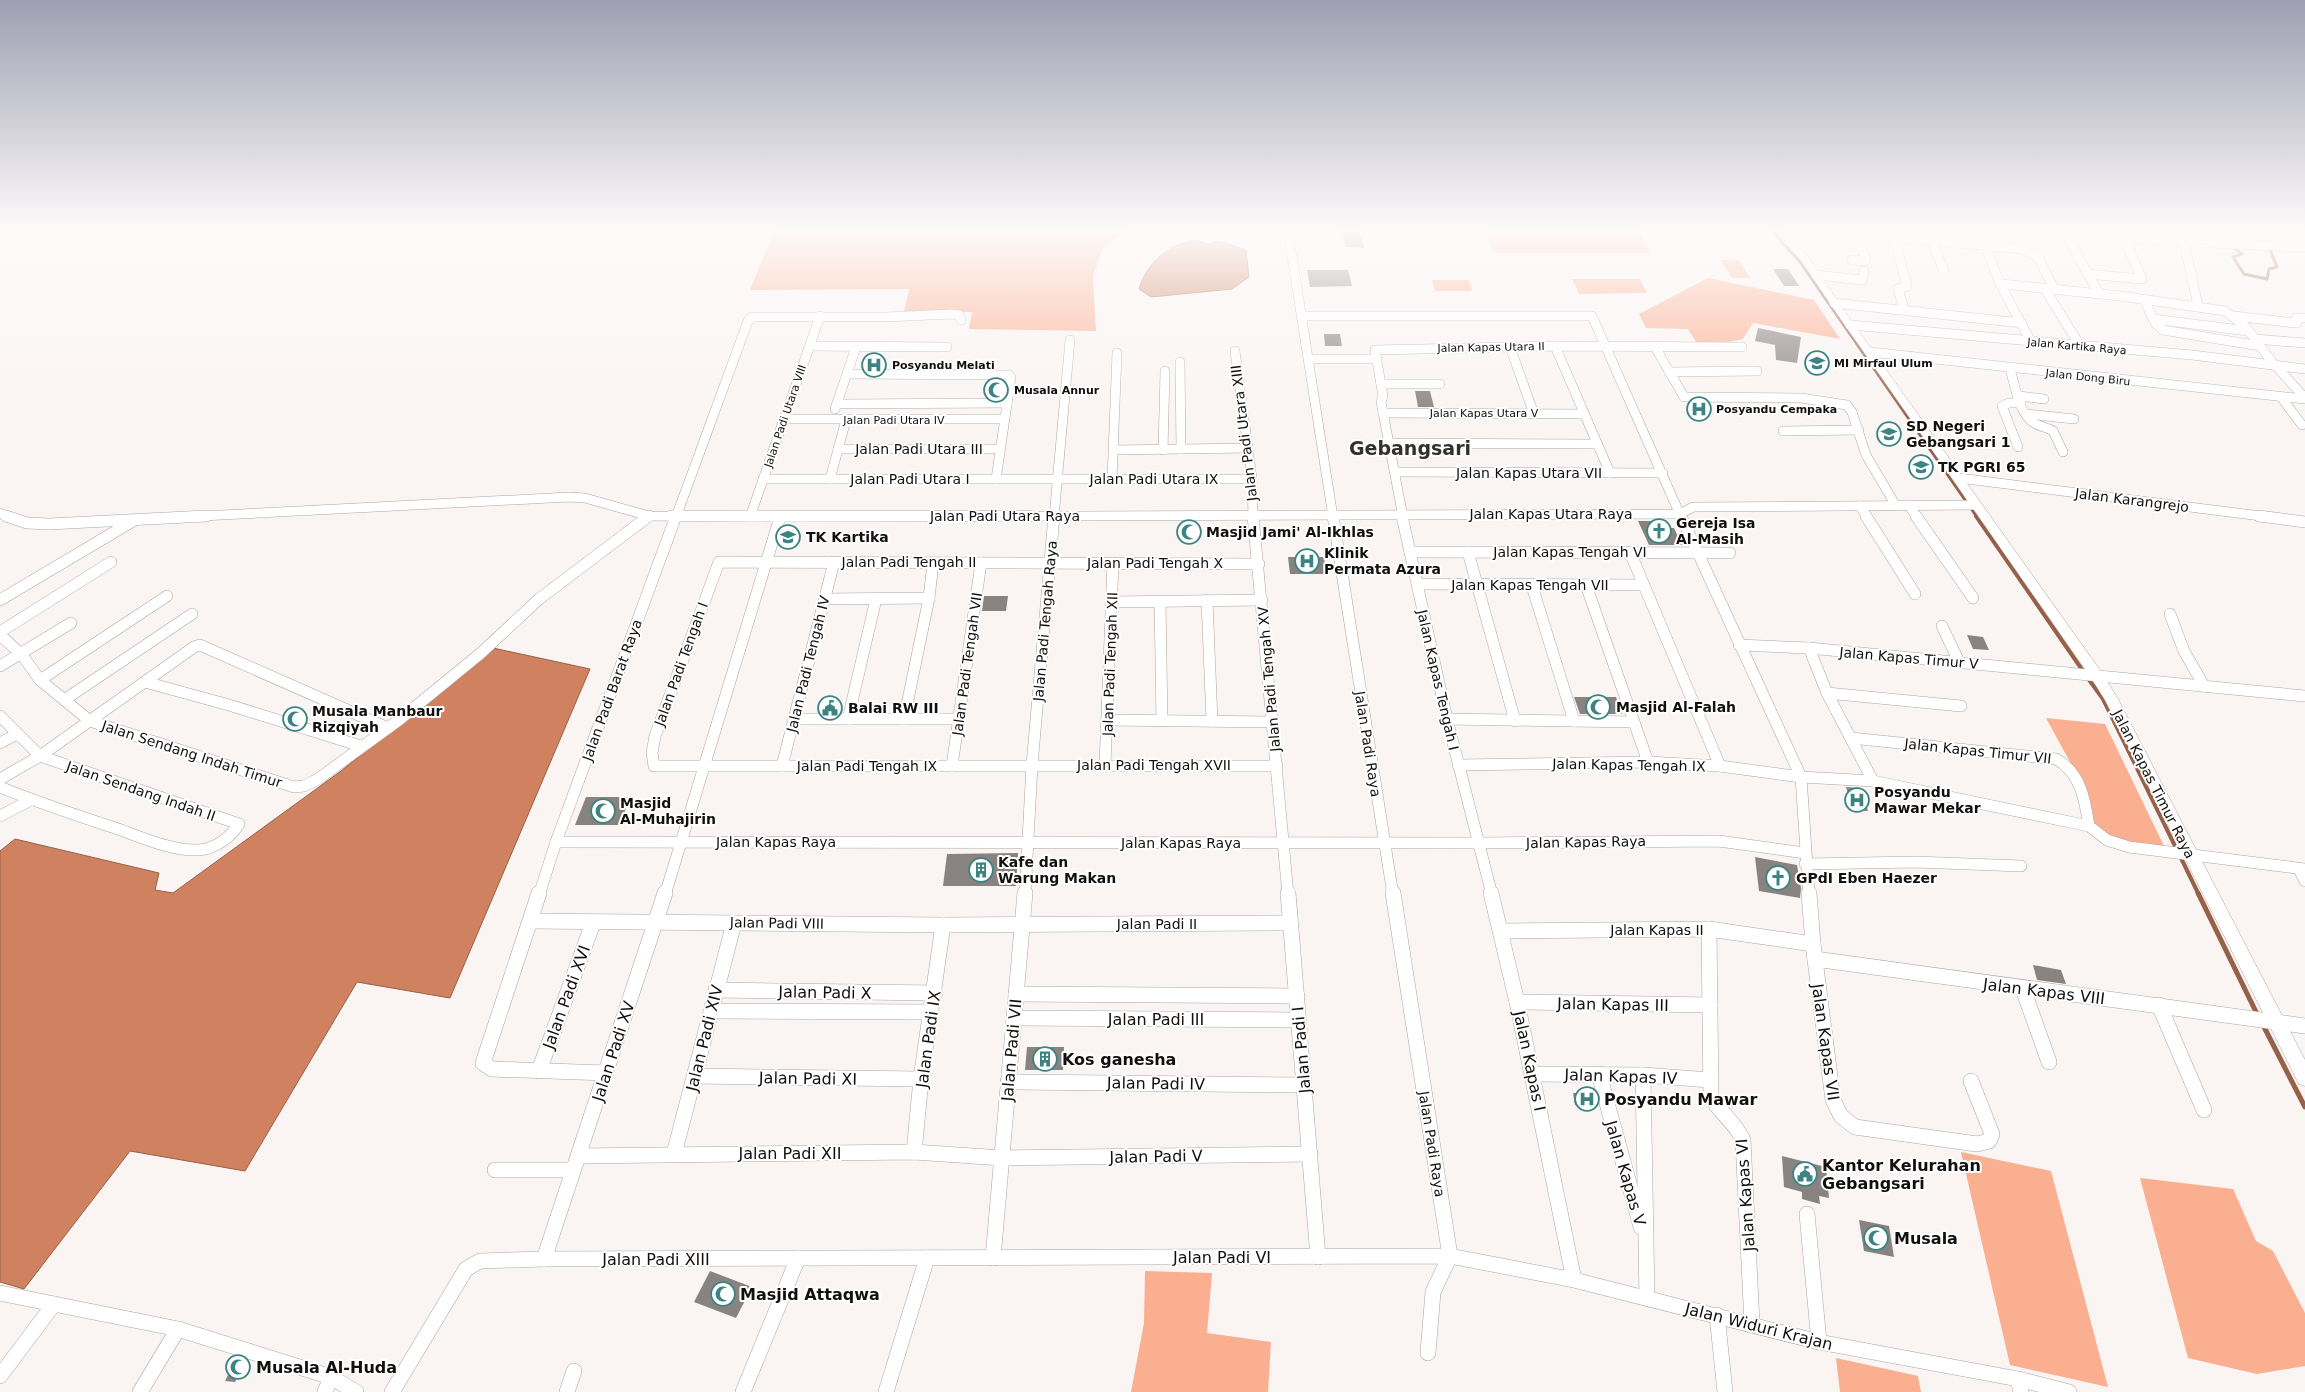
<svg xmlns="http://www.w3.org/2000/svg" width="2305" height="1392" viewBox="0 0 2305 1392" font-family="'DejaVu Sans',sans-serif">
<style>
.green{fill:#faaf90}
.water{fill:#d08260;stroke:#976048}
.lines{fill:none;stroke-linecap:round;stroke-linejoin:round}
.stream-far2{stroke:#976048;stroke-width:3}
.stream-far1{stroke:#976048;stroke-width:4}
.stream{stroke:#976048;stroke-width:5}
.building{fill:#888381}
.minor-far2-casing{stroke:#aba6a4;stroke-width:10}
.minor-far1-casing{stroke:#aba6a4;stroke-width:12}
.minor-casing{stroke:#aba6a4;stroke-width:16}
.tertiary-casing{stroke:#aba6a4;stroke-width:1}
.minor-far2{stroke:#fff;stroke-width:9}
.minor-far1{stroke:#fff;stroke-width:11}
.minor{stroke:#fff;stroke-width:15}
.tertiary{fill:#fff;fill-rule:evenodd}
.labels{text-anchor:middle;stroke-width:4;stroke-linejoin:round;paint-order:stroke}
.far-street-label{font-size:11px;fill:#12100f;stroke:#fff}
.far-poi-label{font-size:11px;font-weight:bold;fill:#12100f;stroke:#fff;text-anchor:start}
.poi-label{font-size:14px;font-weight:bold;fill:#12100f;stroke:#fff;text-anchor:start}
.street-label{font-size:14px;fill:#12100f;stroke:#fff}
.near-street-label{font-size:16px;fill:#12100f;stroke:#fff}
.near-poi-label{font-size:16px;font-weight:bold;fill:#12100f;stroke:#fff;text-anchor:start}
.district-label{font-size:19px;font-weight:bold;fill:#33302e;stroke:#fff}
</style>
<rect width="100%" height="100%" fill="#faf5f3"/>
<g class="green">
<path d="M774,231H1127L1103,247L1093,277L1096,331L969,329L972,312H904L909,289L750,290Z"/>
<path d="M1486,231H1639L1650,253H1494Z"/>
<path d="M1721,260H1739L1750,278H1732Z"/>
<path d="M1708,278L1814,300L1840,339L1753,323L1743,339L1718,344L1696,342L1688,329L1646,328L1639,314Z"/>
<path d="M1572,279H1640L1647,293L1579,294Z"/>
<path d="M1432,280H1469L1472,291H1435Z"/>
<path d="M2046,718L2105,724L2164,846L2116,840L2094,827L2089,797Z"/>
<path d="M1961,1152L2051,1171L2108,1387L2010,1365Z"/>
<path d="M2140,1178L2233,1189L2256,1241L2273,1251L2305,1313V1366L2257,1374L2188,1358Z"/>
<path d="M1145,1271L1212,1273L1207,1333L1271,1342L1268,1392H1131L1144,1323Z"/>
<path d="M1836,1358L1918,1376L1921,1392H1840Z"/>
</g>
<g class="water">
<path d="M1194,240L1208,244L1219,241L1246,250L1249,277L1232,289L1151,297L1139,289C1146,264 1167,245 1194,240Z"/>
<path d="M493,648L590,669L450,998L357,982L245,1171L130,1151L24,1289L0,1282V851L15,839L159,873L155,890L173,893L341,771Z"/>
</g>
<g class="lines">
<g class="stream-far2">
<path d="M1772,231L1800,262L1977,517"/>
<path d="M2233,247H2269L2277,267L2269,269L2267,279L2244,274L2233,257L2242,254Z"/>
</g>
<g class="stream-far1">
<path d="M1976,516L2083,671"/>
<path d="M2087,677L2103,699L2177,850"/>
<path d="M2180,856L2199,895"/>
</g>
<g class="stream">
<path d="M2198,893L2258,1016"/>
<path d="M2263,1025L2305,1107"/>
</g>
</g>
<g class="building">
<path d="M1342,231H1360L1364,248L1345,247Z"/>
<path d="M1773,269H1788L1799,286H1784Z"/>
<path d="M1307,270H1348L1352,286L1310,287Z"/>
<path d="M1758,328L1801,337L1797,363L1776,360L1775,345L1755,341Z"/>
<path d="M1324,334H1340L1342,346H1325Z"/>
<path d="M990,381H1004L1003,391H997L996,397H986Z"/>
<path d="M1415,391H1430L1434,407H1418Z"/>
<path d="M1638,521H1652L1655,528H1674L1682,545H1649Z"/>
<path d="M785,530H797L792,544H780Z"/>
<path d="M1288,557H1324L1326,574H1290Z"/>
<path d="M984,596H1008L1006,611H982Z"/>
<path d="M1967,635L1983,637L1989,650L1973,649Z"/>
<path d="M1574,697H1616L1622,714H1580Z"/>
<path d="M1846,787L1861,788L1868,811L1853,810Z"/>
<path d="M586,797H630L620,825H575Z"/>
<path d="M1018,853L1016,886H943L947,854Z"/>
<path d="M1755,857L1797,865L1801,888L1800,898L1759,891Z"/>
<path d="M2033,965L2061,970L2066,984L2037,980Z"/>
<path d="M1027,1047H1064L1063,1070H1025Z"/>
<path d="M1573,1093H1595L1598,1105H1575Z"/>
<path d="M1782,1156L1826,1167L1829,1198L1819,1196L1820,1204L1802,1199V1192L1784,1187Z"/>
<path d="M1859,1220L1889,1226L1894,1257L1864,1251Z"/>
<path d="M710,1271L752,1287L736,1318L694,1302Z"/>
<path d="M237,1357L247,1360L235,1382L225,1381Z"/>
</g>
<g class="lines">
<g class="minor-far2-casing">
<g id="minor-far2">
<path d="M1288,231L1333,517"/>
<path d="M1984,231C1989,272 2013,306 2031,342"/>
<path d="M2024,231L2022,249L2038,257L2054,289"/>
<path d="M2062,231L2184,242L2305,247"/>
<path d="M2064,231L2099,294"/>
<path d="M1856,233L2022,249"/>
<path d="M1894,236L1907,286L1898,289L1904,309"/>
<path d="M1931,239L1944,271"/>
<path d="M2184,242L2198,306"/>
<path d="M1852,260L1865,261L1866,259L1855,231"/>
<path d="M2087,274L2142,279L2123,236"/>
<path d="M1816,275L1862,280L1864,271"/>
<path d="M2001,284L2120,296L2225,311L2245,326L2273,363L2305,398"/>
<path d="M2044,288L2081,347"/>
<path d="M2144,299L2155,323L2163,330L2260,346"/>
<path d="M1834,303L2022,323"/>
<path d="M1302,316H1592L1681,517"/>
<path d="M2234,316L2294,323H2297L2296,318H2305"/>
<path d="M2153,319L2248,331"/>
<path d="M1850,325L2192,355L2305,369"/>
<path d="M2255,339L2305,343"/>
<path d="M810,346L947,347"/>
<path d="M1555,346L1610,473"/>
<path d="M1510,347L1534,414"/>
<path d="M1655,347L1684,397L1801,398L1847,405L1852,412L1866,455L1896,506"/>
<path d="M1235,351L1252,479L1253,517"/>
<path d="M1870,352L2305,399"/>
<path d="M1309,359H1377"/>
<path d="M1180,362L1181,449"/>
<path d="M2010,369C2015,385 2019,414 2034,423C2040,427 2047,427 2053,431L2063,452"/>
<path d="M1669,372L1757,371"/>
<path d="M847,374L1009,375L1011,377L996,479"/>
<path d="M1381,384H1440"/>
<path d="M2019,396L2044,399"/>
<path d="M2281,397L2302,425"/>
<path d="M837,404L1007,403"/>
<path d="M835,409L856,347"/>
<path d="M1383,413L1584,414"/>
<path d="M2027,414L2074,419"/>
<path d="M784,419H1005"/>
<path d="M1783,431L1859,430"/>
<path d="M1389,443L1596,444"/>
<path d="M2018,447L2002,406L2009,403H2021"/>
<path d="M838,449H1000"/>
<path d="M1114,450L1248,448"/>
<path d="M1163,450L1165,371"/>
<path d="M1395,472L1663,473"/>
<path d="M1959,478L2269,517"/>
<path d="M763,479H1252"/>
<path d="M830,479L846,420"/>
<path d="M1112,479L1117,353"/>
<path d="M1860,506L1867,517"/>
<path d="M1909,506L1917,517"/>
<path d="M0,513L8,517"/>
<path d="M182,517L569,497L585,498L649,516L780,517L1680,514L1693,507L1976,505"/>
<path d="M647,517L649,516"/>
<path d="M676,517L748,321L752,317H886L952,314L959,315L961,320"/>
<path d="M750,517L820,316"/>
<path d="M1054,517L1070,340"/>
<path d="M1403,517L1381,402L1383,396L1375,350L1555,346L1742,347"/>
</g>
</g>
<g class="minor-far1-casing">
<g id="minor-far1">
<path d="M6,516L27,523L49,524L206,516"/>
<path d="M671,516H1030"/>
<path d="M1253,516L1288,895"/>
<path d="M1333,516L1393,895"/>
<path d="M1402,516L1447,719L1492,895"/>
<path d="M1681,516L1801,777L1809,895"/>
<path d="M1866,516L1915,594"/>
<path d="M1916,516L1973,598"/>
<path d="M2259,516L2305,522"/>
<path d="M1410,552L1730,553"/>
<path d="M1468,552L1515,721"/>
<path d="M1630,552L1720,766"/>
<path d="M1259,564L719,562L655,736L652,753L654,766H1277"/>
<path d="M1417,584L1643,585"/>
<path d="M1586,585L1648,762"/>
<path d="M1532,586L1574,721"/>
<path d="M824,599L929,598"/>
<path d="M0,600L133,521"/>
<path d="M1207,600L1212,721"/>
<path d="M1160,601L1162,720"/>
<path d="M1112,602L1262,600"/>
<path d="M2170,614L2184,651L2204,686"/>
<path d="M1942,626L1959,662"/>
<path d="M0,632L111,562"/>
<path d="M0,635L22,655L40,680L90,721L294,787L304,786L318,779L399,720L481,653L539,599L649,516"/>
<path d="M1739,645L1809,648L2305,696"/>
<path d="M1809,648L1827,693L1873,781"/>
<path d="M0,666L71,623"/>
<path d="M40,680L167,596"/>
<path d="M145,682L229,705L361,746"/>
<path d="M1827,693L1961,706"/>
<path d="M64,700L192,614"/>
<path d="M0,716L40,756L239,824C231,837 215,849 199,850C171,851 144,838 118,829C79,816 39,803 0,787"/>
<path d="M794,719H959"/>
<path d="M848,719L876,599"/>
<path d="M904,719L929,598L933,563"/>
<path d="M1447,719L1634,722"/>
<path d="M1108,720L1272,722"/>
<path d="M1851,738L2056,759C2081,773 2085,800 2089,826"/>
<path d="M0,743L17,734"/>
<path d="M1105,765L1113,563"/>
<path d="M1458,765L1648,762L1720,766L1801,777L1873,781L2089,826L2107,840L2129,847L2305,869"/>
<path d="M782,766L834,562"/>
<path d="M952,766L981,563"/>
<path d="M0,779L40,756L194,647L200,645L388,728"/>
<path d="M0,816L31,800"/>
<path d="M556,842L1479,843L1719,841L1805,853"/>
<path d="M1805,864L1916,862L2021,866"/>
<path d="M2299,869L2305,881"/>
<path d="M539,895L556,842L676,516"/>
<path d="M665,895L780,517"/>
<path d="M1025,895L1032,765L1054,516"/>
</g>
</g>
<g class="minor-casing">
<g id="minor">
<path d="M539,893L483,1063L492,1069L606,1073"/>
<path d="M1288,893L1318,1257"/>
<path d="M1393,893L1450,1256"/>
<path d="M1491,893L1517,1002L1574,1280"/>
<path d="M1809,893L1813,944L1833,1100L1841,1116L1855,1127L1977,1144L1989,1141L1992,1134L1971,1081"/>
<path d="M531,921L943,925L1290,923"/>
<path d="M1709,929L1711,1097C1720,1113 1736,1123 1743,1140L1752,1324"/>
<path d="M1501,931L1709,929L1813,944"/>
<path d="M1815,959L2305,1026"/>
<path d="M2023,989L2049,1062"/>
<path d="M716,990L935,993"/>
<path d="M1016,994L1297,996"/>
<path d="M1517,1002L1710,1005"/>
<path d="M2159,1005L2204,1110"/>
<path d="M712,1011L931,1012"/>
<path d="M1014,1018L1298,1020"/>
<path d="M539,1071L593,923"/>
<path d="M1533,1074L1643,1075L1710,1080"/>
<path d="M1599,1074L1641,1227"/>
<path d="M1643,1075L1647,1298"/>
<path d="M695,1076L921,1079"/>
<path d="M1008,1082L1304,1085"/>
<path d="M914,1152L921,1079L943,925"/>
<path d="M674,1154L734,923"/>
<path d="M578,1156L914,1152L1002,1158L1310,1154"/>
<path d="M495,1170H573"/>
<path d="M1807,1214L1819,1342"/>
<path d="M993,1258L1025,893"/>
<path d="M544,1259L665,893"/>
<path d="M0,1293L178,1329L331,1377L356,1392"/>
<path d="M1717,1315L1725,1392"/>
<path d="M1428,1353L1433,1292L1450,1256"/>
<path d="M0,1376L54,1304"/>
<path d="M2018,1379L2021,1392"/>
<path d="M140,1392L178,1329"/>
<path d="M325,1392L331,1377"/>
<path d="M392,1392L466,1269L480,1261L544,1259L1450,1256L1574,1280L1819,1342L2018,1379L2069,1392"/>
<path d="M567,1392L574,1371"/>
<path d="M743,1392L798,1258"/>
<path d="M886,1392L927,1258"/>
</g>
</g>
<g class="tertiary-casing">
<path id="tertiary" d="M1777,231H1786L1810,259L1838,302L2102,673L2118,699L2305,1060V1086L2299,1084L2105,700L2092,679L1831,305L1803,263Z"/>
</g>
<use href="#minor-far2" class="minor-far2"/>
<use href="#minor-far1" class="minor-far1"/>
<use href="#minor" class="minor"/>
<use href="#tertiary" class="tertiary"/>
</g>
<linearGradient id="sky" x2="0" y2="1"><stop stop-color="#9ea0b2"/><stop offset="0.54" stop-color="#fdfafa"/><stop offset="1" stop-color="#fdfafa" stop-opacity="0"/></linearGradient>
<rect width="2305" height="426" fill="url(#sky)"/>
<defs>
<g id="school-ring" transform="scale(1.25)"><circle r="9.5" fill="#fff" stroke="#3c8483" stroke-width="1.5"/><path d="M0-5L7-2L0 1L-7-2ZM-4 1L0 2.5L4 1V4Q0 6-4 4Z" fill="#3c8483"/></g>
<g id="hospital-ring" transform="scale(1.25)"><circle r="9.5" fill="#fff" stroke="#3c8483" stroke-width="1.5"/><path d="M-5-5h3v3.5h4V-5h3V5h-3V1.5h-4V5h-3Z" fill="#3c8483"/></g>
<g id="mosque-ring" transform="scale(1.25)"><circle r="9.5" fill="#fff" stroke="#3c8483" stroke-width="1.5"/><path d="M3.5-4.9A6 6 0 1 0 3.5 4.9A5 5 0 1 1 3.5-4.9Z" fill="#3c8483"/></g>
<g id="church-ring" transform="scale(1.25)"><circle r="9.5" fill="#fff" stroke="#3c8483" stroke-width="1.5"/><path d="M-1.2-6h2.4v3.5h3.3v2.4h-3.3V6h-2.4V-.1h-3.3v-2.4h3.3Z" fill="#3c8483"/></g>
<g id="civic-ring" transform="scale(1.25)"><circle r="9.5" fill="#fff" stroke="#3c8483" stroke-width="1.5"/><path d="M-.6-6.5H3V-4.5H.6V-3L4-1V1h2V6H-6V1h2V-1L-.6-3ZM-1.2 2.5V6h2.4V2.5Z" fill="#3c8483"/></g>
<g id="building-ring" transform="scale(1.25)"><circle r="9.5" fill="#fff" stroke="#3c8483" stroke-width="1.5"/><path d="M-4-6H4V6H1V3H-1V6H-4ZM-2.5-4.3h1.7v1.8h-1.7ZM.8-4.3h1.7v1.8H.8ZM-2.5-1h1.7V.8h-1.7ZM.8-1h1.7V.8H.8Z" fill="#3c8483"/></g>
</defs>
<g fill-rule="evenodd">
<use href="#school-ring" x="1817" y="363"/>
<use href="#hospital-ring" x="874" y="365"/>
<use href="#mosque-ring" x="996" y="390"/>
<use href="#hospital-ring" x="1699" y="409"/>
<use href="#school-ring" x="1889" y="434"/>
<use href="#school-ring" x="1921" y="467"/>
<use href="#church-ring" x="1659" y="531"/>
<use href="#mosque-ring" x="1189" y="532"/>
<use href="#school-ring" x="788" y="537"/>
<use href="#hospital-ring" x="1307" y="561"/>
<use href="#mosque-ring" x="1598" y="707"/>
<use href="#civic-ring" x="830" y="708"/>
<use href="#mosque-ring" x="295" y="719"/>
<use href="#hospital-ring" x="1857" y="800"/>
<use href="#mosque-ring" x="603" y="811"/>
<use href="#building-ring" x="981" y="870"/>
<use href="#church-ring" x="1778" y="878"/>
<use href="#building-ring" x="1045" y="1059"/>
<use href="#hospital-ring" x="1587" y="1099"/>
<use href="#civic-ring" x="1805" y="1174"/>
<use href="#mosque-ring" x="1876" y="1238"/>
<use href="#mosque-ring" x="723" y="1294"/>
<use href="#mosque-ring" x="238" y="1367"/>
</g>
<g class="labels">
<g class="far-street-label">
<text transform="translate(2077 346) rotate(5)" y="4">Jalan Kartika Raya</text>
<text transform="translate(1491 347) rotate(-1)" y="4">Jalan Kapas Utara II</text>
<text transform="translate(2088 377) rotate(6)" y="4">Jalan Dong Biru</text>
<text x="1484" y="417">Jalan Kapas Utara V</text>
<text transform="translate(785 416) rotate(-71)" y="4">Jalan Padi Utara VIII</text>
<text x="894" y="424">Jalan Padi Utara IV</text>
</g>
<g class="far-poi-label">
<text x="1834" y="367">MI Mirfaul Ulum</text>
<text x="892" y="369">Posyandu Melati</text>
<text x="1014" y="394">Musala Annur</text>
<text x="1716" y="413">Posyandu Cempaka</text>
</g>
<g class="poi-label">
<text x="1906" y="431">SD Negeri<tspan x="1906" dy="16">Gebangsari 1</tspan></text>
<text x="1938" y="472">TK PGRI 65</text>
<text x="1676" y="528">Gereja Isa<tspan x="1676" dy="16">Al-Masih</tspan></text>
<text x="1206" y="537">Masjid Jami' Al-Ikhlas</text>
<text x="806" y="542">TK Kartika</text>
<text x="1324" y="558">Klinik<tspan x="1324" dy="16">Permata Azura</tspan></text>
<text x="1616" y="712">Masjid Al-Falah</text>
<text x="848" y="713">Balai RW III</text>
<text x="312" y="716">Musala Manbaur<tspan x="312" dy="16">Rizqiyah</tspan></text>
<text x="1874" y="797">Posyandu<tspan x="1874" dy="16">Mawar Mekar</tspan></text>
<text x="620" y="808">Masjid<tspan x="620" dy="16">Al-Muhajirin</tspan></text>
<text x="998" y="867">Kafe dan<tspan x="998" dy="16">Warung Makan</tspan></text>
<text x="1796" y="883">GPdI Eben Haezer</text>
</g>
<g class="street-label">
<text transform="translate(1244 433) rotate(-97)" y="5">Jalan Padi Utara XIII</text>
<text x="919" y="454">Jalan Padi Utara III</text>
<text x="1529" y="478">Jalan Kapas Utara VII</text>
<text x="910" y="484">Jalan Padi Utara I</text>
<text x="1154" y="484">Jalan Padi Utara IX</text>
<text transform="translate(2132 500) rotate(7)" y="5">Jalan Karangrejo</text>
<text x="1551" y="519">Jalan Kapas Utara Raya</text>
<text x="1005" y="521">Jalan Padi Utara Raya</text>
<text x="1570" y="557">Jalan Kapas Tengah VI</text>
<text x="909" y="567">Jalan Padi Tengah II</text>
<text x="1155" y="568">Jalan Padi Tengah X</text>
<text x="1530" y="590">Jalan Kapas Tengah VII</text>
<text transform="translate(1045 621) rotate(-85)" y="5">Jalan Padi Tengah Raya</text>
<text transform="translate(1909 658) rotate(5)" y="5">Jalan Kapas Timur V</text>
<text transform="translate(681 664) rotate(-70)" y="5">Jalan Padi Tengah I</text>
<text transform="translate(808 664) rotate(-76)" y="5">Jalan Padi Tengah IV</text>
<text transform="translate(967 664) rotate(-82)" y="5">Jalan Padi Tengah VII</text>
<text transform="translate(1110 664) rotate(-88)" y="5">Jalan Padi Tengah XII</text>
<text transform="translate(1269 679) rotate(-95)" y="5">Jalan Padi Tengah XV</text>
<text transform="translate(1438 680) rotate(77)" y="5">Jalan Kapas Tengah I</text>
<text transform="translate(612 690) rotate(-70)" y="5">Jalan Padi Barat Raya</text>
<text transform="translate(1368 744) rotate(81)" y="5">Jalan Padi Raya</text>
<text transform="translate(1978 751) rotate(6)" y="5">Jalan Kapas Timur VII</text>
<text transform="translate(192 754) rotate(18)" y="5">Jalan Sendang Indah Timur</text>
<text x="1154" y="770">Jalan Padi Tengah XVII</text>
<text transform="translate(1629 765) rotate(1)" y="5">Jalan Kapas Tengah IX</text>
<text x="867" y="771">Jalan Padi Tengah IX</text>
<text transform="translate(2154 784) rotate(63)" y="5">Jalan Kapas Timur Raya</text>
<text transform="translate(141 791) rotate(19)" y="5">Jalan Sendang Indah II</text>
<text x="776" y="847">Jalan Kapas Raya</text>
<text transform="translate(1586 842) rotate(-1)" y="5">Jalan Kapas Raya</text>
<text x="1181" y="848">Jalan Kapas Raya</text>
<text transform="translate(777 923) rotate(1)" y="5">Jalan Padi VIII</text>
<text x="1157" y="929">Jalan Padi II</text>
<text x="1657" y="935">Jalan Kapas II</text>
<text transform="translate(1432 1144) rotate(81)" y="5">Jalan Padi Raya</text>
</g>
<g class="near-street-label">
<text transform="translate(2044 991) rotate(7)" y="6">Jalan Kapas VIII</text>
<text transform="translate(825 992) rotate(1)" y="6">Jalan Padi X</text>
<text transform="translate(566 997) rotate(-70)" y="6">Jalan Padi XVI</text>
<text transform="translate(1613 1004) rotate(1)" y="6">Jalan Kapas III</text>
<text x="1156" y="1025">Jalan Padi III</text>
<text transform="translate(704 1038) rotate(-76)" y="6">Jalan Padi XIV</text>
<text transform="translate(928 1039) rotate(-82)" y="6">Jalan Padi IX</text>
<text transform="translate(1826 1042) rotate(82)" y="6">Jalan Kapas VII</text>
<text transform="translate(1011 1050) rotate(-85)" y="6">Jalan Padi VII</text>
<text transform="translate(1301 1050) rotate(-95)" y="6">Jalan Padi I</text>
<text transform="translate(613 1051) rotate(-72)" y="6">Jalan Padi XV</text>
<text transform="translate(1530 1061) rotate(78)" y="6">Jalan Kapas I</text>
<text transform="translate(1621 1076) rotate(2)" y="6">Jalan Kapas IV</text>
<text transform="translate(808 1078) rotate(1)" y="6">Jalan Padi XI</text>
<text transform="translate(1156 1083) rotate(1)" y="6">Jalan Padi IV</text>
<text x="790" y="1159">Jalan Padi XII</text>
<text transform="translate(1156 1156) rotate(-1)" y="6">Jalan Padi V</text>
<text transform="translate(1626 1173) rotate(74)" y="6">Jalan Kapas V</text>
<text transform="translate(1745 1195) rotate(-94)" y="6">Jalan Kapas VI</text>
<text x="1222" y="1263">Jalan Padi VI</text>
<text x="656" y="1265">Jalan Padi XIII</text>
<text transform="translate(1759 1326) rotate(14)" y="6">Jalan Widuri Krajan</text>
</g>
<g class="near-poi-label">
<text x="1062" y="1065">Kos ganesha</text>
<text x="1604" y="1105">Posyandu Mawar</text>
<text x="1822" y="1171">Kantor Kelurahan<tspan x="1822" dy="18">Gebangsari</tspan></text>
<text x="1894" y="1244">Musala</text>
<text x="740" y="1300">Masjid Attaqwa</text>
<text x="256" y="1373">Musala Al-Huda</text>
</g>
<g class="district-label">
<text x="1410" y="455">Gebangsari</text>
</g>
</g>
</svg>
